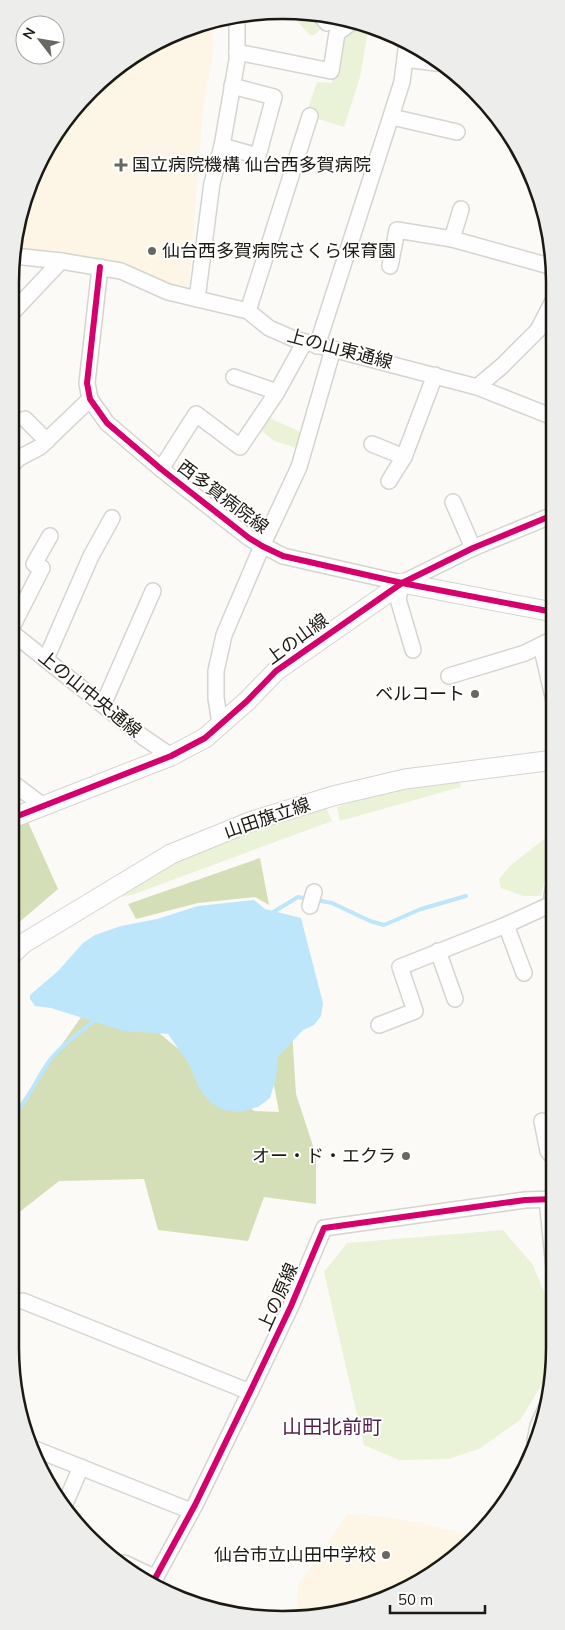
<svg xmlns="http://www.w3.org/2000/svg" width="565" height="1630" viewBox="0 0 565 1630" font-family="Mulish,'Noto Sans JP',sans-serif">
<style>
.built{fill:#fdf5e5}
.green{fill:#eaf3d7}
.forest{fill:#d4dfb8}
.water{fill:#bde6fb}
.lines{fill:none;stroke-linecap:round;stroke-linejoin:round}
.stream{stroke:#bde6fb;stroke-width:4}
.minor-casing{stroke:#d6d4cf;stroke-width:18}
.tertiary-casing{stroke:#d6d4cf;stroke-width:21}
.minor{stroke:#fefefe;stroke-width:15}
.tertiary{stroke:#fefefe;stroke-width:19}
.cycleway-casing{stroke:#fff;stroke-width:9}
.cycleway{stroke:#d6006c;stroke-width:6}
.poi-dot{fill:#6a6862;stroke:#fff;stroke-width:2}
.labels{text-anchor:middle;stroke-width:4;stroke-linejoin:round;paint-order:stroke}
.poi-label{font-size:18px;fill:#1c1912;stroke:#fff;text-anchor:end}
.street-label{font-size:18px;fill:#1c1912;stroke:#fff}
.quarter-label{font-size:20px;fill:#541e4a;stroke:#fff}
.rim{fill:none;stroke:#1c1912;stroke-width:2.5}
</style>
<rect width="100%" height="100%" fill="#fbfaf6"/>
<g class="built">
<path d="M211,25L214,45L203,109L189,286L165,283L131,267L86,256L14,250L19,212L66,117L146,47Z"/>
<path d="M348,1514L384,1517L424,1524L472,1536L434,1574L353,1611L296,1615L298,1585Z"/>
</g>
<g class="green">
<path d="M301,16L318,17L326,25L314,35H310L296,20Z"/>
<path d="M361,24L369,26L360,77L344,127L306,115L317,82L332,83L340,37Z"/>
<path d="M269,418L303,433L297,448L274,441L262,431Z"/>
<path d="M460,782L461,787L340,821L337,807L381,793Z"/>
<path d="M326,807L332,821L132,895L120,897L117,894L196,852L296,815Z"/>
<path d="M554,831V840L541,896H523L501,888L499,879L510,866Z"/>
<path d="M503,1230L533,1265L547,1299L552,1343L548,1375L520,1420L479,1449L448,1459L399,1460L364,1445L324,1272L347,1243Z"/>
</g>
<g class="forest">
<path d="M28,822L58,889L10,930V831Z"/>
<path d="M260,858L269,905L255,897L198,903L136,919L128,904Z"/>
<path d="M91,1003L148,1024L254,1111L279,1112L266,1043L292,1031L296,1094L316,1155V1204L264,1197L248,1241L158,1230L144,1179L59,1181L12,1218L10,1222V1118Z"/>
</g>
<path class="water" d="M254,900L265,909L301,918L323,1003L321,1016L314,1025L303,1030L278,1057L276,1078L270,1098L258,1107L240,1112L224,1110L211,1103L199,1088L189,1064L168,1034L124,1031L51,1008L35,1006L30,999V995L58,971L83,943L95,935L121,926L157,919L198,906Z"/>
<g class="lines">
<g class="stream">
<path d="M316,900L332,903L370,921L384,925L421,909L466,896"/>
<path d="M270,914L298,897L309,899"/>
<path d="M10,1118C28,1102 36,1079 50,1060C62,1044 81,1032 96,1019"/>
</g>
<g class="minor-casing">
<g id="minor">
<path d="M322,17L327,23L334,18"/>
<path d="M237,52L331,71L337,33L355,20"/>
<path d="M405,59L436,63"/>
<path d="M392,117L457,132"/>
<path d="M222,146L258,156L274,97L232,86"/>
<path d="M452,239L461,209"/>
<path d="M14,256L61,261L121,271L168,292L248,311L269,328L294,339L477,387L553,417"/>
<path d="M390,266L397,230L452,239L553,267"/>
<path d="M100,267L87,383L90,399L107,423L161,469L249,538L283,556L402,583"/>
<path d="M197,299L212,183L222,146L237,60V16"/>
<path d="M248,311L310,116"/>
<path d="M10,315L61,261"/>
<path d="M317,346L402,82L407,42"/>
<path d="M234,377L277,392"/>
<path d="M477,387L502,366L538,330L553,301"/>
<path d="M25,419L47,441"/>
<path d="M372,444L404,457"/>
<path d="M10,467L19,458L40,447L90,399"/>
<path d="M161,469L196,414L240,447L277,392L304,343"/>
<path d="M389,481L404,457L435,375"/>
<path d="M453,502L473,548"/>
<path d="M402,583L473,548L553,515"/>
<path d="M402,583L398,599L413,650"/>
<path d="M10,631L143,737L171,756"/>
<path d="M10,631L42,568L34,564L50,536"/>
<path d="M541,645L554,701"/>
<path d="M46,659L91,556L112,518"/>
<path d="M449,676L525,653L553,639"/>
<path d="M103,705L153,591"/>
<path d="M220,723L216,698V671L224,635L262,546L299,467L333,349"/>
<path d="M10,781L42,805"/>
<path d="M553,902L552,896L554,884"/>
<path d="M310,906L314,892"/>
<path d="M506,925L524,973"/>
<path d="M438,951L455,999"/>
<path d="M379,1025L415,1011L400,967L506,925L554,903"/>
<path d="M542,1121L548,1151L555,1160"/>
<path d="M547,1199L555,1277"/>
<path d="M23,1301L250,1392"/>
<path d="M535,1441L538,1426L547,1406"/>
<path d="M30,1447L191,1511"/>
<path d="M64,1506L81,1467"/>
<path d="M124,1563L156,1578"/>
<path d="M152,1584L195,1505L250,1392L291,1306L324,1228L525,1200L555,1199"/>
</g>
</g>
<g class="tertiary-casing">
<g id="tertiary">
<path d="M10,819L171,756L205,738L247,701L276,671L402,583L553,612"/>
<path d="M10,956L24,943L171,854L252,821L333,796L405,779L554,760"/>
</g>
</g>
<use href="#minor" class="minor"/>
<use href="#tertiary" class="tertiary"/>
<g class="cycleway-casing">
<g id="cycleway">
<path d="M100,267L87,383L90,399L107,423L161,469L249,538L262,546L283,556L402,583L553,612"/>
<path d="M10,819L171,756L205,738L247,701L276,671L402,583L473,548L553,515"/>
<path d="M152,1584L195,1505L250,1392L291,1306L324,1228L525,1200L555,1199"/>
</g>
</g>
<use href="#cycleway" class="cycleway"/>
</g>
<g class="poi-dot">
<path d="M118.5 157.5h5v5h5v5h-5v5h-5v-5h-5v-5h5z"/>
<circle cx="152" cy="251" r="5"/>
<circle cx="475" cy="694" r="5"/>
<circle cx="406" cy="1156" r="5"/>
<circle cx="386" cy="1555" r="5"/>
</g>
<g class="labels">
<g class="poi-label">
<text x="132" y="171" text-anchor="start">国立病院機構 仙台西多賀病院</text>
<text x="162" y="257" text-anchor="start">仙台西多賀病院さくら保育園</text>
<text x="465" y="700">ベルコート</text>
<text x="396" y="1162">オー・ド・エクラ</text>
<text x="376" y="1561">仙台市立山田中学校</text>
</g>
<g class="street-label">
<text transform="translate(340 349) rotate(15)" y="6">上の山東通線</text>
<text transform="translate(223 497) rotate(37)" y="6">西多賀病院線</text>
<text transform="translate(297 639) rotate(-36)" y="6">上の山線</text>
<text transform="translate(90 694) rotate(39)" y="6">上の山中央通線</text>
<text transform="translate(267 818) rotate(-19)" y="6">山田旗立線</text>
<text transform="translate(278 1297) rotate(-66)" y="6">上の原線</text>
</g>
<g class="quarter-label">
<text x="332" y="1434">山田北前町</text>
</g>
</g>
<path d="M0 0H565V1630H0ZM282 19H283A263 263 0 0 1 546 282V1348A263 263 0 0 1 283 1611H282A263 263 0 0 1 19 1348V282A263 263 0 0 1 282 19Z" fill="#ededec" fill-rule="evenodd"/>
<path class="rim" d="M282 19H283A263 263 0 0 1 546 282V1348A263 263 0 0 1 283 1611H282A263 263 0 0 1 19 1348V282A263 263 0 0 1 282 19Z"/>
<g transform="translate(40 40) rotate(301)"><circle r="24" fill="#ffffff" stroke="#a4a3a0"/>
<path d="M0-4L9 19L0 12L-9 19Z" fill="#6a6862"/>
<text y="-8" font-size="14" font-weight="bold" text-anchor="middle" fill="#1c1912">N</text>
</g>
<path d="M390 1605v8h95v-8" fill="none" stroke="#1c1912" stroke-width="2.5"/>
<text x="398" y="1605" font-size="15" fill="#1c1912" stroke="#ffffff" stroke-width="4" paint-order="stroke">50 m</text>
</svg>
